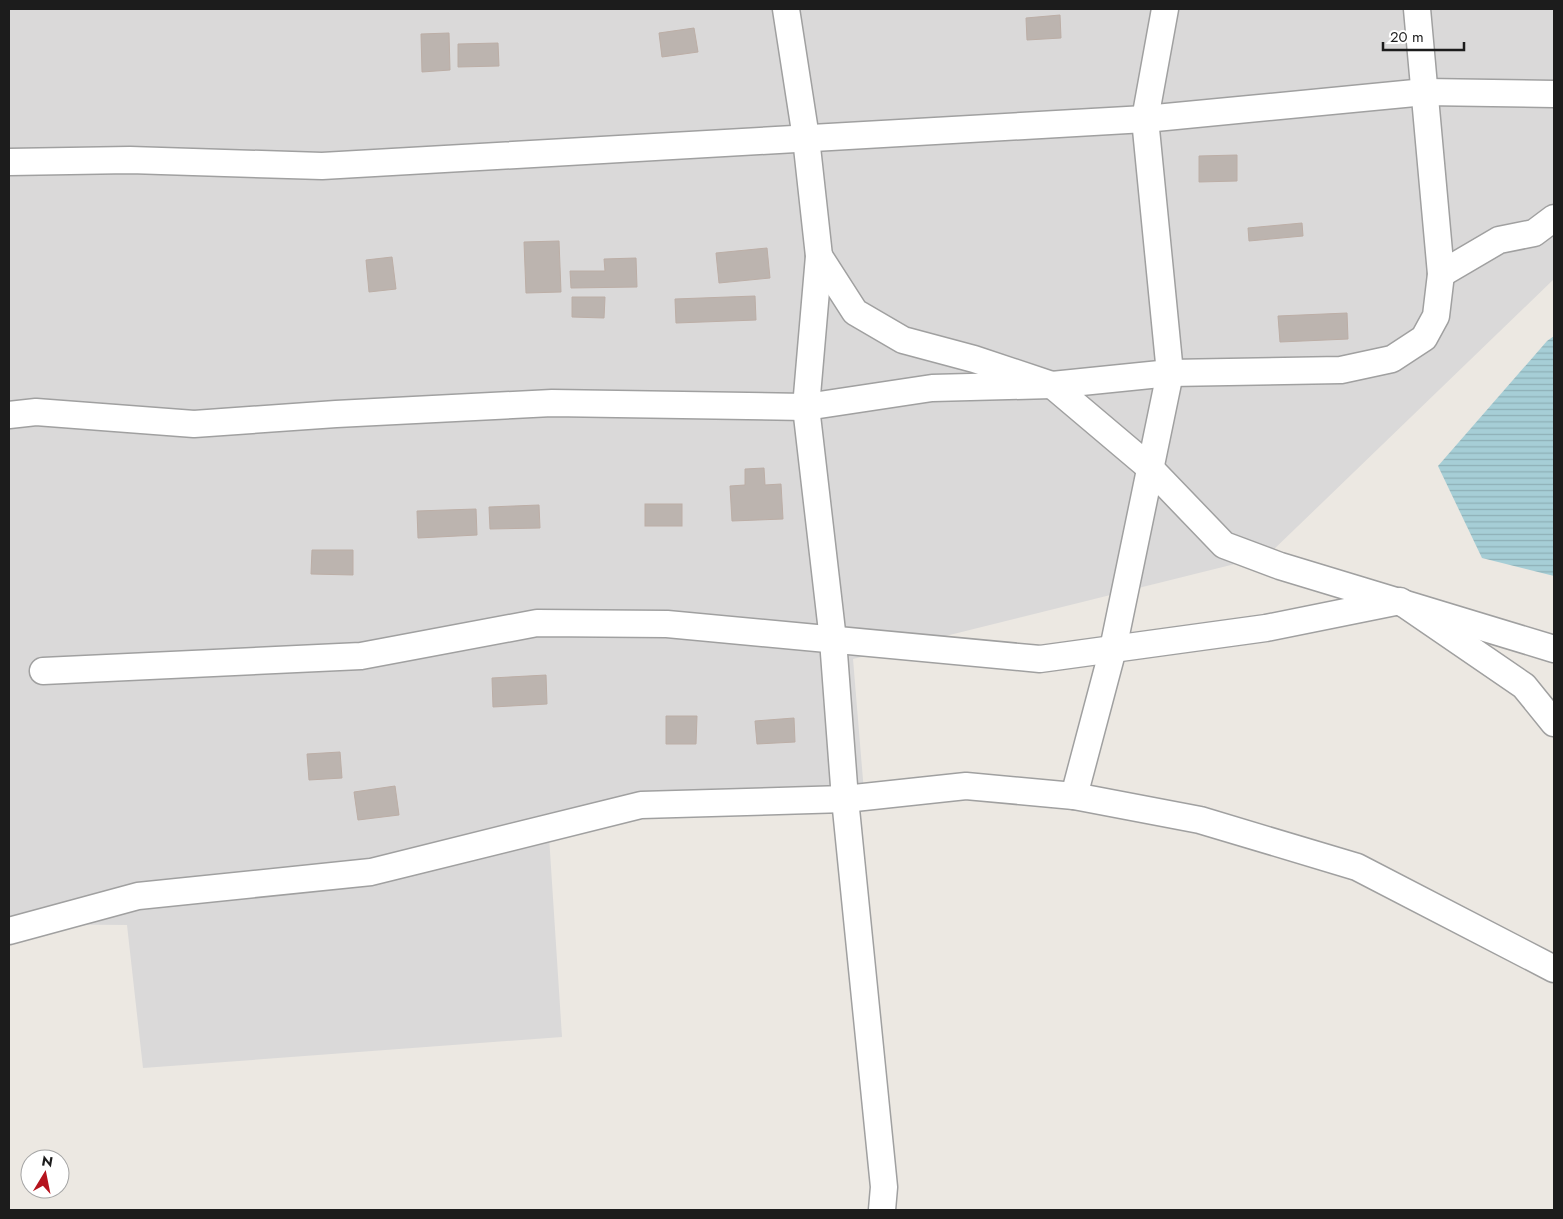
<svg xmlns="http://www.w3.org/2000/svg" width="1563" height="1219" viewBox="0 0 1563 1219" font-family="Jost,sans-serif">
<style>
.residential{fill:#dad9d9}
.water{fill:url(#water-rules)}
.building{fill:#bcb4af;stroke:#bcaea6}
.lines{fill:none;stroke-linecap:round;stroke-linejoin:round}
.minor-casing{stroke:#a0a0a0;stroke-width:29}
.minor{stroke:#fff;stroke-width:26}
</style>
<defs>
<pattern id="water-rules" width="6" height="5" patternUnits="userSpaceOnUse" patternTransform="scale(1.25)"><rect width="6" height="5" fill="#a6ced6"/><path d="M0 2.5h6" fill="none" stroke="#8eb0b7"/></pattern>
</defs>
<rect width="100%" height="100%" fill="#ece8e2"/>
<path class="residential" d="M9,9H1554V279L1267,556L853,659L864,792L548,821L562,1037L143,1068L127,925L9,924Z"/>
<path class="water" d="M1554,336V576L1482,558L1438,466L1547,341Z"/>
<g class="building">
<path d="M1060,15L1061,38L1027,40L1026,18Z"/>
<path d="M694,28L698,52L662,57L659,33Z"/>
<path d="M449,33L450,70L422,72L421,34Z"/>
<path d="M498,43L499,66L458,67V44Z"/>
<path d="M1237,155V181L1199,182V156Z"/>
<path d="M1302,223L1303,236L1249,241L1248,228Z"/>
<path d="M559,241L561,292L526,293L524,242Z"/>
<path d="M767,248L770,278L719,283L716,253Z"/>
<path d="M392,257L396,289L369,292L366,260Z"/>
<path d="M636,258L637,287L571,288L570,271H605L604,259Z"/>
<path d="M755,296L756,320L676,323L675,299Z"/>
<path d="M572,297H605L604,318L572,317Z"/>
<path d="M1347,313L1348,339L1280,342L1278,316Z"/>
<path d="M764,468L765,485L781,484L783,519L732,521L730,486L745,485V469Z"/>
<rect x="645" y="504" width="37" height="22"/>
<path d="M539,505L540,528L490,529L489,507Z"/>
<path d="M476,509L477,535L418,538L417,511Z"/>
<path d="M312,550H353V575L311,574Z"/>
<path d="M546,675L547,704L493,707L492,678Z"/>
<path d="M666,716H697L696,744H666Z"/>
<path d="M794,718L795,742L757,744L755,721Z"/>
<path d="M340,752L342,778L309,780L307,754Z"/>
<path d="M395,786L399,815L358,820L354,792Z"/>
</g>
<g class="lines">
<g class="minor-casing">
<g id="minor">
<path d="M786,9L806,138L819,256L806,407L833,640L845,799L884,1187L882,1210"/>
<path d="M9,162L130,160L322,166L1145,119L1425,92L1554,94"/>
<path d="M819,256L855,312L903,340L974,359L1052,385L1149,467L1224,545L1280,566L1554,649"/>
<path d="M1441,274L1499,240L1534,233L1554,218"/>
<path d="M9,415L36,412L194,424L336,414L552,403L806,407L932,388L1052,385L1170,373L1341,370L1392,359L1424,338L1436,316L1441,274L1417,9"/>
<path d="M43,671L361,656L537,623L667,624L1040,659L1266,628L1400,601L1524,686L1554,723"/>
<path d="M1074,796L1113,649L1170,373L1145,119L1165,9"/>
<path d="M9,931L138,896L371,872L641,805L845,799L966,786L1074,796L1200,820L1357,867L1554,969"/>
</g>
</g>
<use href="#minor" class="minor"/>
</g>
<rect width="1563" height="1219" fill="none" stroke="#1c1c1c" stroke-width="20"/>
<g transform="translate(45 1174) rotate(10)"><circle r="24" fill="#ffffff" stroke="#a4a4a4"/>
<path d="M0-4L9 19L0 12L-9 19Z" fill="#b5131d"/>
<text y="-8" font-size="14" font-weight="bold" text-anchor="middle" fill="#1c1c1c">N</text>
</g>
<path d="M1383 42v8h81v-8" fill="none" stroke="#1c1c1c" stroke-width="2.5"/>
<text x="1390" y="42" font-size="15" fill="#1c1c1c" stroke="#ffffff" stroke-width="4" paint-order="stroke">20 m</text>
</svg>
